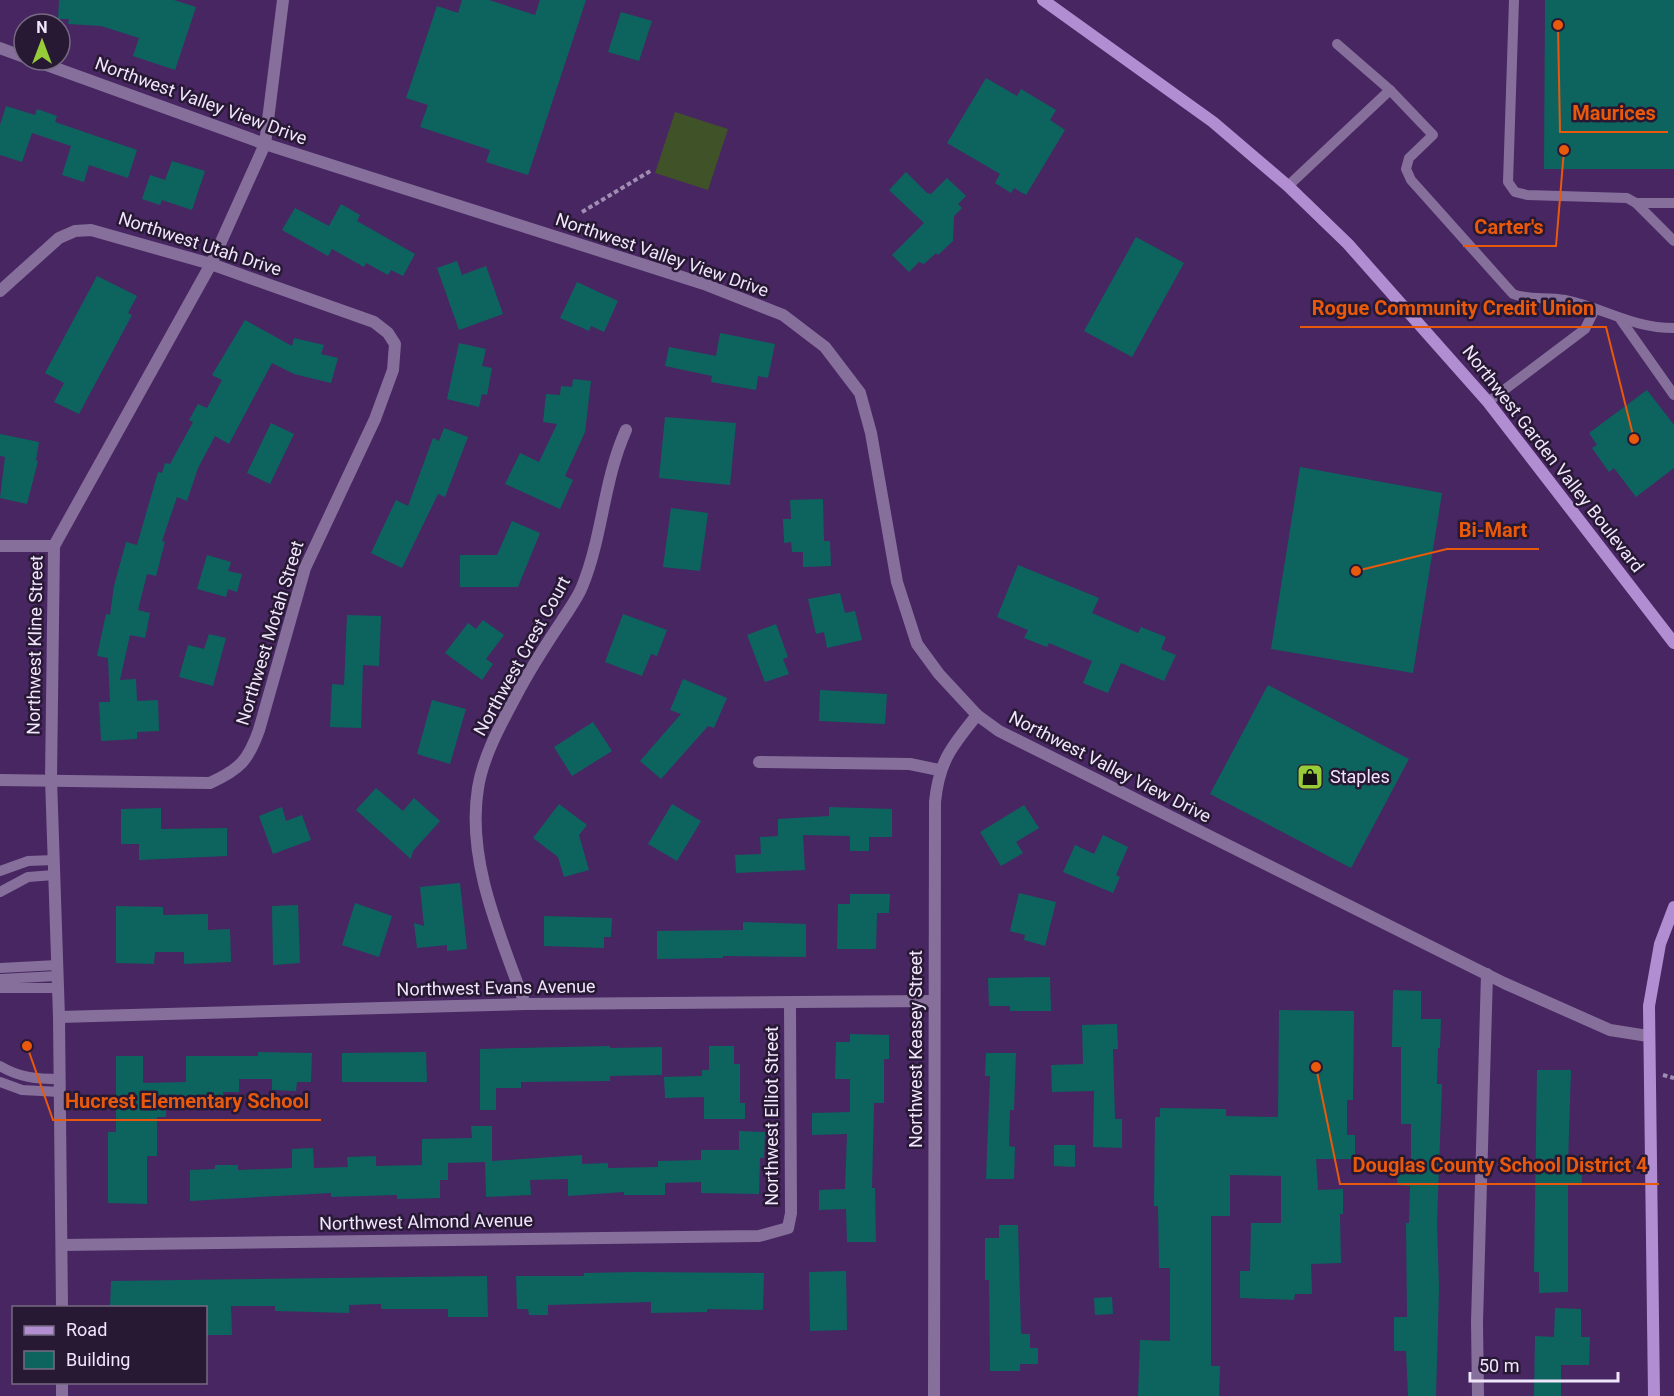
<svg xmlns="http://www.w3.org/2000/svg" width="1674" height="1396" viewBox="0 0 1674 1396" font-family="Roboto,sans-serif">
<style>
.green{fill:#405227}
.building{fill:#0d645f}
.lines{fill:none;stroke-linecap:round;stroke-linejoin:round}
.path{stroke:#a18db4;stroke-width:4;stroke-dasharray:4.5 3;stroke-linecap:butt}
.service{stroke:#866f9b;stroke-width:10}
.minor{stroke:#866f9b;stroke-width:12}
.tertiary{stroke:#866f9b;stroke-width:12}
.secondary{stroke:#b18dd2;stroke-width:12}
.labels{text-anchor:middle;stroke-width:5;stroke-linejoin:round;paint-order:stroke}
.street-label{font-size:18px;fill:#f0e6fc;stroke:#271833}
.poi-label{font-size:18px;fill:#f0e6fc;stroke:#271833;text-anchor:start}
.leader{fill:none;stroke:#e8590c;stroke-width:2}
.callout-dot{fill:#e8590c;stroke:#271833;stroke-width:2}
.callout-label{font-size:20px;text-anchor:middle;font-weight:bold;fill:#e8590c;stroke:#271833;stroke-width:5;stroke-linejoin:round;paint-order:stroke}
</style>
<rect width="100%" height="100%" fill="#472662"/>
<path class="green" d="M675,112L728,129L708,190L655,173Z"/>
<g class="building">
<path d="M59,0H174L196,7L175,70L133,56L139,38L101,26L68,24L69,19H58Z"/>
<path d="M462,0H489L535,15L540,0H586L528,175L486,162L490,150L420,127L428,105L406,98L437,6L458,13Z"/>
<path d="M1545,0H1674V169H1544Z"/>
<path d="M621,12L652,21L639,61L608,52Z"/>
<path d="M986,78L1017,96L1021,89L1056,110L1050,120L1065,130L1026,195L1014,188L1011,193L995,183L1000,174L947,143Z"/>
<path d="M6,106L35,115L37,109L57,116L55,122L137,150L128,178L89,165L84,182L62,175L71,146L32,133L22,162L0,155V125Z"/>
<path d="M172,161L205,171L192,210L162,200L160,205L142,199L150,175L165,180Z"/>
<path d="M906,172L927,193L931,194L947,178L966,196L958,204L962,208L954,216L953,241L938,255L936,253L924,264L919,262L909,272L892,255L924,223L889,190Z"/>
<path d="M341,204L360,215L357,221L415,254L403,276L391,270L388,275L366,263L364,267L332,249L328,256L282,230L295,208L329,226Z"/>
<path d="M1136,237L1184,263L1132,357L1084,331Z"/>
<path d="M457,261L462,275L486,266L503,314L459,330L437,268Z"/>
<path d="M97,276L137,296L128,313L132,315L79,414L54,402L64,383L45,373Z"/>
<path d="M577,282L618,301L604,332L591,326L589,331L560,318Z"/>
<path d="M245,320L292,346L294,338L324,345L321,354L338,358L331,383L294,374L272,363L229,444L215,436L198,468L187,501L177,497L162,541L165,542L156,576L147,574L138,610L150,613L145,638L130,635L120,680L136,679L137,701L158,700L159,731L137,732V739L101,741L99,702H110L108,658L97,656L106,614L110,615L114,586L126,542L137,545L158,472L162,473L165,463L170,464L193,422L189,420L198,404L207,408L222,380L212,375Z"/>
<path d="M720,333L775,344L768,378L758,376L756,390L711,382L712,376L665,366L669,347L716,356Z"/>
<path d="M459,343L486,349L482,366L492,368L487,395L482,394L479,407L447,399Z"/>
<path d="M573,379L591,381L585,432L565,476L573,480L560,509L505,484L520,453L539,462L557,424L543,422L546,394L560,395L561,386L572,387Z"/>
<path d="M1647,390L1674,425V468L1636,497L1614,468L1609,472L1592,448L1597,445L1589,433Z"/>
<path d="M665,417L736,423L730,485L659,478Z"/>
<path d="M271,423L294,434L270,484L247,473Z"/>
<path d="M444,428L468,437L445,497L438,494L402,568L371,553L396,500L408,506L433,438L439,441Z"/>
<path d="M0,434L39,442L36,460L38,461L27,504L0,498L5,457L0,456Z"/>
<path d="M1300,467L1442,493L1413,673L1271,649Z"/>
<path d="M823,499L824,541H830L831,566L803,567V552H792L791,542L784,543L783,519H791L790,500Z"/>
<path d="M671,508L708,513L700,571L663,567Z"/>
<path d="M512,521L540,533L518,587H460V555H497Z"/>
<path d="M207,555L231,562L228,571L242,574L237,592L228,589L226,597L197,589Z"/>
<path d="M1018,565L1099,598L1092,613L1138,633L1141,627L1166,637L1161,649L1176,655L1164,681L1121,663L1108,693L1083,683L1092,661L1049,643L1047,647L1024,638L1028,630L997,617Z"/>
<path d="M840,593L845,613L855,611L862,640L827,648L824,632L816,634L808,599Z"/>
<path d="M623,614L667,630L657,656L651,654L642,676L605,662Z"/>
<path d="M347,615L381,616L379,666L363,665L361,728L330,727L332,684L344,685Z"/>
<path d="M483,620L504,635L486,659L493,664L482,680L445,653L468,623L476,629Z"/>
<path d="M776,624L788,657L783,659L789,674L765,682L747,635Z"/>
<path d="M209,634L226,638L213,686L179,677L188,645L204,649Z"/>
<path d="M683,679L727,698L714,728L708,726L661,779L640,761L681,714L670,710Z"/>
<path d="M1268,685L1409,759L1351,868L1210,794Z"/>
<path d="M820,690L887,694L885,724L819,721Z"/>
<path d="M432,700L466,709L450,764L417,754Z"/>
<path d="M593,722L612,751L572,776L554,747Z"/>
<path d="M376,788L403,811L414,798L440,821L413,851L411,859L356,810Z"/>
<path d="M559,804L587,825L579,835L589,870L564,877L558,857L533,838Z"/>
<path d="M672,804L701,821L677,861L648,844Z"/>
<path d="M1024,805L1039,828L1016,842L1023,853L1001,866L980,832Z"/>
<path d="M282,807L286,821L302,815L311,840L273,854L259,816Z"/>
<path d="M829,807L892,809V837H869V851H850V836L803,835L805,870L736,873L735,855L761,854L760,837L778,836V819L829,816Z"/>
<path d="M161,808V829L227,828V856L139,860V844H121V809Z"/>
<path d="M1103,835L1128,847L1116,875L1120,877L1113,893L1063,872L1075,845L1094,854Z"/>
<path d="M460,883L467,949L447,951V945L417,948L414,923L424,926L420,887Z"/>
<path d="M1019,893L1056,902L1045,946L1024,940L1025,935L1010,931Z"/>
<path d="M850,894H890L889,913H877L876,949H837L838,904H850Z"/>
<path d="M355,903L392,916L379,957L342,945Z"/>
<path d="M298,905L300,963L273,965L272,906Z"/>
<path d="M116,906L163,907V915L208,914V930L230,929L231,962L184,964V952H155L154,964L116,963Z"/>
<path d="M544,916L612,918L611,937H604V948L544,946Z"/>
<path d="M743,922L806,924V957L723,956V958L657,959V931L743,930Z"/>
<path d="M1050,977L1051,1011H1010V1006H989L988,978Z"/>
<path d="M1393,990L1421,991V1019H1441L1440,1048H1438L1437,1084H1442L1437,1223L1439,1288L1436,1396H1408L1406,1351H1394V1317H1407L1406,1223H1409L1410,1186L1397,1185L1398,1167L1411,1168V1124H1401V1047H1392Z"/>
<path d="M1279,1010L1354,1011L1353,1100H1347V1135H1355V1159H1316L1318,1190L1343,1189V1214H1340L1341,1263L1311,1264L1312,1294H1295L1294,1300L1240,1298V1271H1250L1251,1223H1281V1176L1230,1175V1216H1211V1366H1220L1219,1396H1138L1140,1340L1170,1341V1268H1159L1158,1206H1154L1155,1117H1160V1108L1226,1109V1116L1278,1117Z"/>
<path d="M1117,1024L1118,1049H1113L1115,1119H1122V1148L1093,1147L1094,1091L1052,1092L1051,1065L1083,1064L1082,1025Z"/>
<path d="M850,1034L889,1035V1059H884V1103H874L872,1188H875L876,1242H847L846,1209L819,1210V1190L845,1189L847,1134L812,1135V1113L850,1112V1079H835L836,1042H850Z"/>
<path d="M610,1046V1048L662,1047V1075L610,1076V1081L521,1082V1088H496V1110H480V1049Z"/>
<path d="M709,1046H734V1064H740V1103H745V1119H704V1097L665,1098L664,1077L702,1076V1070H709Z"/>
<path d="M258,1052L312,1053L311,1082H297L296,1091L272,1090V1079H239V1092H223V1103L166,1104V1117H157V1156H147V1204L108,1203V1132H116V1056H143V1083L186,1082V1056H258Z"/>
<path d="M426,1052L427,1082H342V1053Z"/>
<path d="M986,1053H1016L1014,1110H1010L1009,1146L1015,1147L1014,1179H986L990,1076H985Z"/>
<path d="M1537,1070H1571L1568,1163H1581L1582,1183L1568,1184V1292L1539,1293V1272H1534Z"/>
<path d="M471,1126H492V1161L582,1155V1164L608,1163V1168L658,1167V1161L701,1160V1150H739V1131L765,1132L764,1158H760L759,1194L701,1193V1182L665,1183V1195H624V1192L568,1196V1179L530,1180L531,1195L486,1197L485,1162L448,1163V1180H440V1198L397,1199V1195L331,1197V1193L190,1201V1170L215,1169V1165H238V1170L292,1168V1149L313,1148L314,1168L348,1167L347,1157L376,1156V1166L422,1165V1139L472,1138Z"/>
<path d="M1054,1145H1075V1167L1054,1166Z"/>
<path d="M999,1225H1018L1021,1334H1030V1348H1038V1364H1020V1371H990L989,1280H985V1238H999Z"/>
<path d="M846,1271L847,1330L810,1331L809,1272Z"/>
<path d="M636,1272L764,1273L763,1310L707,1309V1312L651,1313V1302L548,1305V1315H529L528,1309H517L516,1276H584V1273Z"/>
<path d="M487,1276L488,1317H448V1309H381V1304L349,1305V1313L275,1311V1306H231L232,1335H206V1308H110L111,1281Z"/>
<path d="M1112,1297L1113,1314L1095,1315L1094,1298Z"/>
<path d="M1555,1308L1581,1309V1337H1590L1589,1365H1561V1396H1534L1535,1336L1554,1337Z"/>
</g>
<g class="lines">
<g class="path">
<path d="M582,212L652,170"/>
<path d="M1663,1075L1674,1078"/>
</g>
<g class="service">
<path d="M1514,0L1508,182L1515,192L1527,195L1627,198L1636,203L1674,241"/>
<path d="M1337,44L1390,90"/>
<path d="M1288,186L1390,90L1433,135L1409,158L1406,169L1411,180L1513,294C1530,301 1547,296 1565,300C1604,308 1632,328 1674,328"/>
<path d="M1636,203H1674"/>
<path d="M1621,320L1674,395"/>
<path d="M1488,402L1585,329L1595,309"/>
<path d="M0,871L28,861L54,860"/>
<path d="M0,892L28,877L54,875"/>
<path d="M0,968L57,965"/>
<path d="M0,979L57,976"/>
<path d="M0,988H58"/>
<path d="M0,1066C20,1078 37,1079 60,1079"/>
<path d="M0,1082L22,1090L60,1092"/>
</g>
<g class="minor">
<path d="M0,48L24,57"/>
<path d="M33,60L265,144L211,264L54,546L51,779L59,1017L62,1308"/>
<path d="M0,291L59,238L75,231L91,230L211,264L374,322L388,333L395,344L393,370L375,419L305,568L259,730C248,761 240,769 210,783L0,780"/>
<path d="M0,546H54"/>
<path d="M759,762L910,764L939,770"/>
<path d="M525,1004C501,937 466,861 478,788C483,756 501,724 516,696C529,671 545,646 561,622C568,611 577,599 582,587C603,536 603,481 626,430"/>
<path d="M59,1017L525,1004L934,1001"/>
<path d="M63,1245L759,1236L788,1228L791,1213L790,1004"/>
<path d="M62,1396V1382"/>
<path d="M1478,1396L1477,1322L1487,974"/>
</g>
<g class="tertiary">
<path d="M283,0L265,144L704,284L783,315L825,347L860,393L871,433L897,582L917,644L939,674L977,715L999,731L1504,983L1610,1030L1648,1036"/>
<path d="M934,1396L935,802C939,761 952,746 977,715"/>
</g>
<g class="secondary">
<path d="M1043,0L1213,122L1288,186L1348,244L1488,402L1674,643"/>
<path d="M1654,1396L1649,1006L1660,944L1674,907"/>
</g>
</g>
<defs>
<g id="shop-square" transform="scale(1.35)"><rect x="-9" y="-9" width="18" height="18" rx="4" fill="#97cc39" stroke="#271833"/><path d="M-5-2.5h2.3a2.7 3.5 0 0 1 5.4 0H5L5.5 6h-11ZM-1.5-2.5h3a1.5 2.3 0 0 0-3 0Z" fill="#111"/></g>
</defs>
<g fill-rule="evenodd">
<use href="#shop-square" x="1310" y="777"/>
</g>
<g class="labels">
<g class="street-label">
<text transform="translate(201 101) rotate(20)" y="6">Northwest Valley View Drive</text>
<text transform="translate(200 244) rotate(18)" y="6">Northwest Utah Drive</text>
<text transform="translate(662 255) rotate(19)" y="6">Northwest Valley View Drive</text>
<text transform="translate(1553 459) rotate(52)" y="6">Northwest Garden Valley Boulevard</text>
<text transform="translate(270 633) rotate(-73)" y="6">Northwest Motah Street</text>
<text transform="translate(35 645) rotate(-89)" y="6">Northwest Kline Street</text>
<text transform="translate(522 656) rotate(-61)" y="6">Northwest Crest Court</text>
<text transform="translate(1110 767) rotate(27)" y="6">Northwest Valley View Drive</text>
<text transform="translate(496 988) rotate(-1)" y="6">Northwest Evans Avenue</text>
<text transform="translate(916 1049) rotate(-90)" y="6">Northwest Keasey Street</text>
<text transform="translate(772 1116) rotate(-90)" y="6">Northwest Elliot Street</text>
<text transform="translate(426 1222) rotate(-1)" y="6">Northwest Almond Avenue</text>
</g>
<g class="poi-label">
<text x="1330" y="783">Staples</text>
</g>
</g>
<path class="leader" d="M1558 25L1560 132H1668M1564 150L1556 246H1463M1634 439L1606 327H1300M1356 571L1447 549H1539M27 1046L53 1120H321M1316 1067L1340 1184H1659"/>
<g class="callout-dot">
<circle cx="1558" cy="25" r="6"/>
<circle cx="1564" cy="150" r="6"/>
<circle cx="1634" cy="439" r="6"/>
<circle cx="1356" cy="571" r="6"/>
<circle cx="27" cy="1046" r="6"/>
<circle cx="1316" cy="1067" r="6"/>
</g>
<g class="callout-label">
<text x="1614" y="120">Maurices</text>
<text x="1509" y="234">Carter's</text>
<text x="1453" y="315">Rogue Community Credit Union</text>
<text x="1493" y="537">Bi-Mart</text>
<text x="187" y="1108">Hucrest Elementary School</text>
<text x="1500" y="1172">Douglas County School District 4</text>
</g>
<rect x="12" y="1306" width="195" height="78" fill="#271833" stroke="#776a83" stroke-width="1.5"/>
<rect x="24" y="1326" width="30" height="9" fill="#b18dd2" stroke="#776a83" stroke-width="1.5"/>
<text x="66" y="1336" font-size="18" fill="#f0e6fc">Road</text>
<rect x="24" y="1351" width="30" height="18" fill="#0d645f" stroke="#776a83" stroke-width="1.5"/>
<text x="66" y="1366" font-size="18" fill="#f0e6fc">Building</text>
<g transform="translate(42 42)"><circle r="28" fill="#271833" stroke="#776a83" stroke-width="1.5"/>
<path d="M0-4.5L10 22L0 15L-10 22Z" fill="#97cc39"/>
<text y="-9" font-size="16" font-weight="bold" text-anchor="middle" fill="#f0e6fc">N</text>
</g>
<path d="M1470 1372v9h148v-9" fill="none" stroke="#f0e6fc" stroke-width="3"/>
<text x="1479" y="1372" font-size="18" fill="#f0e6fc" stroke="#271833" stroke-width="4.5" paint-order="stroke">50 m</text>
</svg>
